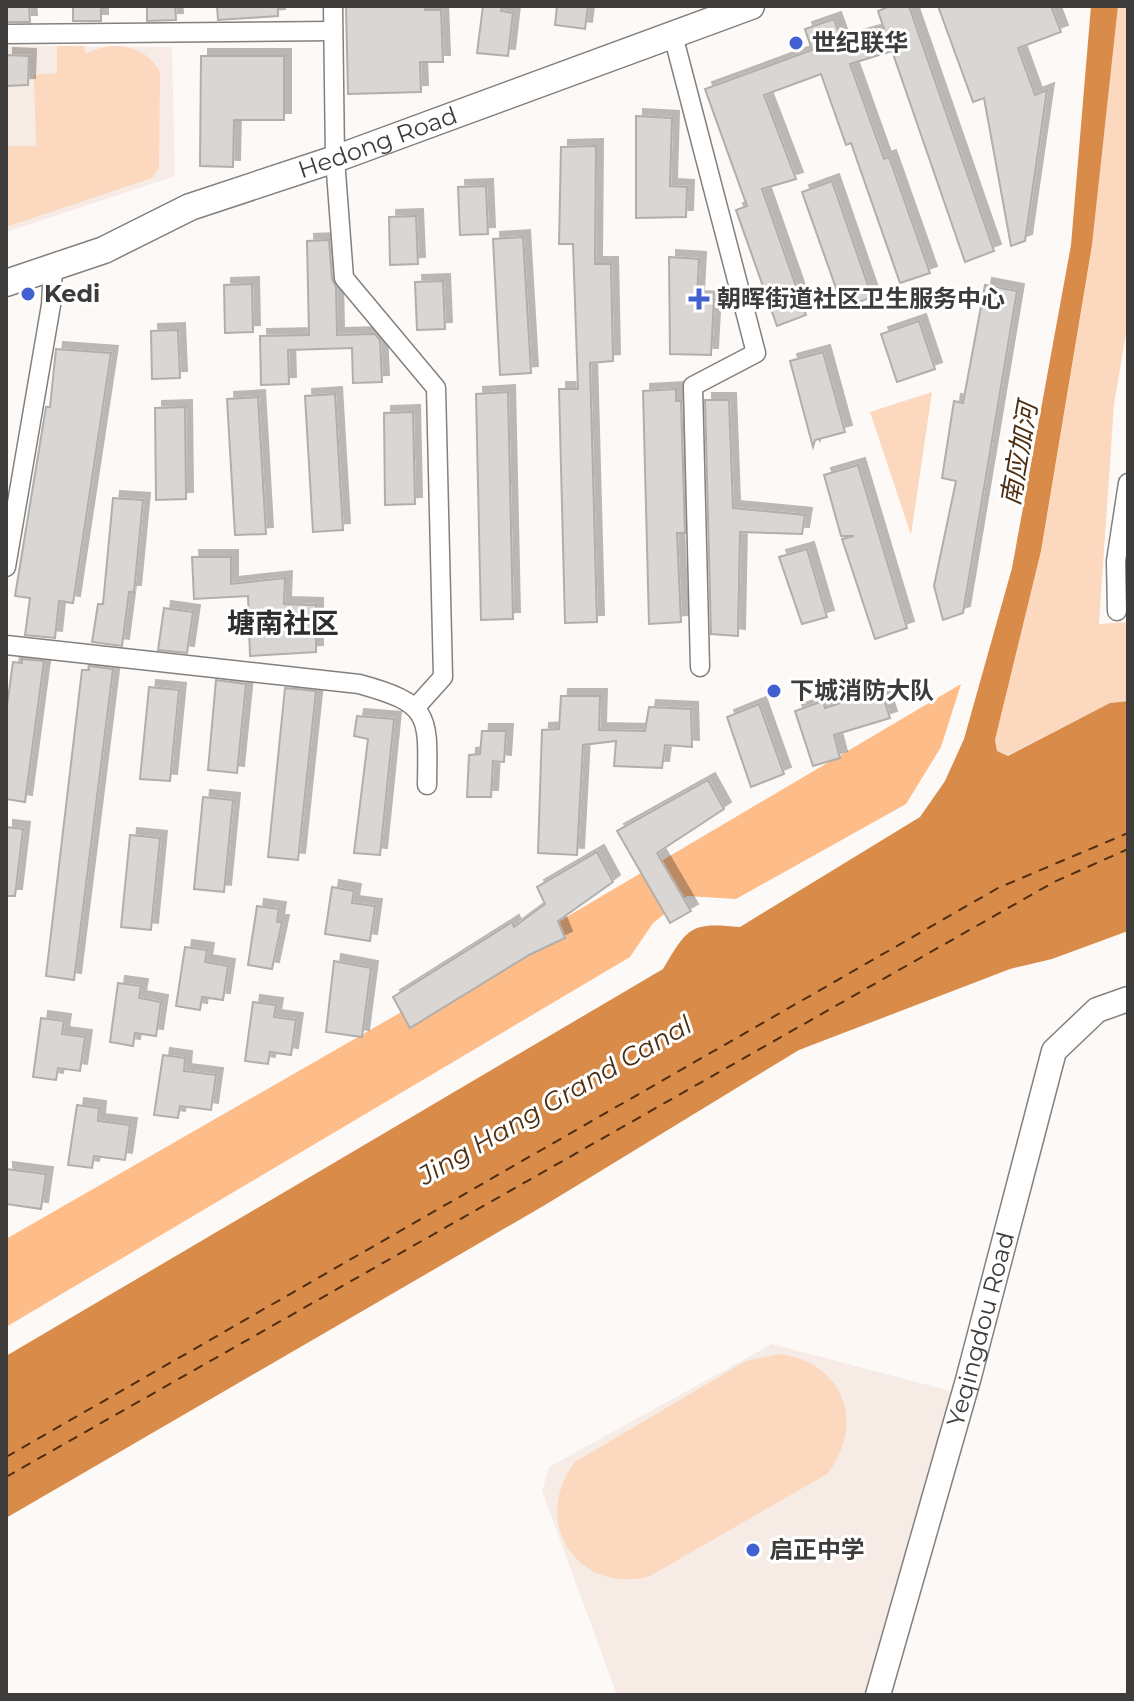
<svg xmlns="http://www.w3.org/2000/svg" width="1134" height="1701" viewBox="0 0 1134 1701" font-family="Montserrat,'Noto Sans SC',sans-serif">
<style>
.built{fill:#f6ece5}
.green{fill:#fbd8be}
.forest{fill:#fdbc88}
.water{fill:#d98b49}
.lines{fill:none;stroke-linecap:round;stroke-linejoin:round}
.ferry{stroke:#4e2e12;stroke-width:2;stroke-dasharray:10 8;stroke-linecap:butt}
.building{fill:#dad6d3;stroke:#b1aeab;stroke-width:2;filter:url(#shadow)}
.minor-casing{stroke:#83807e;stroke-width:21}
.tertiary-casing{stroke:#83807e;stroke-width:27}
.secondary-casing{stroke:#83807e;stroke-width:29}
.minor{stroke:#fff;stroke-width:18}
.tertiary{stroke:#fff;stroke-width:24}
.secondary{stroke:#fff;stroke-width:26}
.poi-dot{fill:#4360d3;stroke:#fff;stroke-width:3}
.labels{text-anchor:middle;stroke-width:6;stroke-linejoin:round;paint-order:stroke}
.poi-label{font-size:24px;font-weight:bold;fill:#3d3c3b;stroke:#fff;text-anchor:start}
.street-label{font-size:24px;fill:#3d3c3b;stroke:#fff}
.water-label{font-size:26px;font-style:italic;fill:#4e2e12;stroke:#fff}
.quarter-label{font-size:28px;font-weight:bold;fill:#302e2c;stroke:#fff}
</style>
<defs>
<filter id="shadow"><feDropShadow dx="7" dy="-7" stdDeviation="0" flood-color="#0004"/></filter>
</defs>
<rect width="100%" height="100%" fill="#fdf9f7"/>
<g class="built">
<path d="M6,46L172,47L175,176L6,232Z"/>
<path d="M772,1344L958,1393L871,1695H617L542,1491L549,1467Z"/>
</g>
<g class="green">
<path d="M1118,6H1128V322L1114,404L1099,624L1128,622V701L1110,703L1007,756L997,751L995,740L1041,551L1092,245Z"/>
<path d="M57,46H84L86,54C112,39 146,45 160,72L159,168L152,178L6,227L7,146H36L34,75L57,73Z"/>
<path d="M932,392L911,535L870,412Z"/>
<path d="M780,1354C844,1363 866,1424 827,1474L650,1576C577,1596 530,1521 575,1462L746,1361Z"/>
</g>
<path class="forest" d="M961,684L941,747L906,804L736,899L687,896L653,923L630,957L6,1327V1239L553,925Z"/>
<path class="water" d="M1091,6H1118L1092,245L1041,551L995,740L997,751L1008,756L1110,703L1128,701V931L1052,959L1010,969L799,1050L545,1205L6,1518V1356L663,969C688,927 690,922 740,927L920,817L945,781L964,739L1012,568L1071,245Z"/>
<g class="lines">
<g class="ferry">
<path d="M6,1457L998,888L1128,833"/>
<path d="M6,1477L1054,882L1128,849"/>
</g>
</g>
<g class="building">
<path d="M6,6H29L30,22H6Z"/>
<rect x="73" y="6" width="28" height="15"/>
<path d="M147,6H175L176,20L147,21Z"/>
<path d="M217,6H278V16L218,20Z"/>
<path d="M346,6H425V10H441L443,62H420L421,92L348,94Z"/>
<path d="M483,6H502L501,11L513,13L508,56L477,53Z"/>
<path d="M557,6H588L585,29L555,25Z"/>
<path d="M890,6H909L994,251L965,262L892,51L850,64L884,159L889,157L930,273L900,283L851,143L846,145L821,74L764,95L796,179L762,189L806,315L777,326L736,210L747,206L705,89L812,50L805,29L834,19L842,41L884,29L878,11Z"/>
<path d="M938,6H1051L1061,32L1018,48L1035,95L1047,90L1025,241L1011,246L984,98L973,102Z"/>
<path d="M6,55L29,56L28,85L6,86Z"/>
<path d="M201,56H284V120H234L233,167L200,166Z"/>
<path d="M636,116L672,118L670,186L687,187L686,217L636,218Z"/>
<path d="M596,146L595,264H611L613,361L590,363L597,622L565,623L559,389H578L573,244H559L561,147Z"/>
<path d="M832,181L872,297L843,308L802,192Z"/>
<path d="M486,186L488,234L460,235L458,187Z"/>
<path d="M416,216L418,264L390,265L389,217Z"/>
<path d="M523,237L531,373L500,375L493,239Z"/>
<path d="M329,240L332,279L336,287L337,335L375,334L380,340L382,382L353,383L352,348L288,350L289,384L261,385L260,336L309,335L307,241Z"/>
<path d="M669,257L699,259L697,298L714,299L711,355L670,354Z"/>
<path d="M443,281L445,329L417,330L415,282Z"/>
<path d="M252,284L253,332L225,333L224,285Z"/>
<path d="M985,285L1017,291L963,613L943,620L934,586L956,481L942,478L954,401L963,403Z"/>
<path d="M919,321L935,369L897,382L881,334Z"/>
<path d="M178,330L180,378L152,379L151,331Z"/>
<path d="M56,349L111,353L73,603L59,601L55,638L25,635L30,598L15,596L46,407H50Z"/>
<path d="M823,352L845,432L815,440L813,447L790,361Z"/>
<path d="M676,389V401H681L685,533H677L681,622L649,624L643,391Z"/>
<path d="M508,392L513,619L481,620L476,394Z"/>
<path d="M335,394L343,530L313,532L305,396Z"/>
<path d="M258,397L266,534L235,535L227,399Z"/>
<path d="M705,400H729L733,508L805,515L802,534L740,532L738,636L711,634Z"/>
<path d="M185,407L186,499L156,500L155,408Z"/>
<path d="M413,412L415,504L385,505L384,413Z"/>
<path d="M858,465L907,628L875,639L842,539L854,536H841L824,475Z"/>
<path d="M113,498L143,500L134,592H129L122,646L92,642L98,604H103Z"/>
<path d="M807,549L827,617L802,624L779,557Z"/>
<path d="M192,557H231V584L285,578L284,604L316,605V652L250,656L248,596L194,599Z"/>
<path d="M164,608L193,612L187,653L158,650Z"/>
<path d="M22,659L44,661L25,802L6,799V713L13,662L22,663Z"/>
<path d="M89,666L113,669L74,980L46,976L82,670H89Z"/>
<path d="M216,680L246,684L237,773L208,770Z"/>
<path d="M149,687L179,690L170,781L140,779Z"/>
<path d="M285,688L316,691L298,860L268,857Z"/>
<path d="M881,690L890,718L834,735L840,758L813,766L795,711L823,701L825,708Z"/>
<path d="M561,696H600L599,730L645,731L649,707L691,709L692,747L665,745L662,768L614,766L616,741L583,745L577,855L538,853L542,730L559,729Z"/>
<path d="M759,704L784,774L751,787L727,717Z"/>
<path d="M357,716L394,719L380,855L354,853L368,739L354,736Z"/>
<path d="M482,731H506L504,762L493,761L491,797H467L469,755L480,754Z"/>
<path d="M708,780L724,809L657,853L691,911L670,923L617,831Z"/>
<path d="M203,797L233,800L224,892L194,889Z"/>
<path d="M6,827L23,829L15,896H6Z"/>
<path d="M130,835L160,838L151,930L121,927Z"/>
<path d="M597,852L613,882L558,921L565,938L529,955L410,1028L393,997L512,922L514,927L545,904L537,887Z"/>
<path d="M332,887L354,891L352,903L375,906L370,941L325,934Z"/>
<path d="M257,906L279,909L277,922H282L272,969L248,965Z"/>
<path d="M185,947L207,950L205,962L228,966L223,1000L202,997L200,1010L176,1006Z"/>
<path d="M334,961L371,968L362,1037L326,1032Z"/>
<path d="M118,983L141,986L139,998L161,1002L156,1036L135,1033L133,1046L110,1042Z"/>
<path d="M253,1002L276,1005L274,1017L296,1020L291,1055L270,1052L268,1064L245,1061Z"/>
<path d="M41,1018L64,1021L62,1034L85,1037L80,1071L58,1068L56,1080L33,1077Z"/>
<path d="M163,1055L185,1058L184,1071L216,1075L211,1110L180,1106L178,1118L154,1115Z"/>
<path d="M77,1105L99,1108L98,1121L130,1125L125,1160L94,1156L92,1168L68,1165Z"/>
<path d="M6,1169L46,1174L41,1209L6,1204Z"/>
</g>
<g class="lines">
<g class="minor-casing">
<g id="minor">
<path d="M333,6L335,159L344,278L436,388L443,677L416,707"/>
<path d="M6,34L333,31"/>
<path d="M673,35L756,353L693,386L700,667"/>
<path d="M6,567L51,305L53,267"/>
<path d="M1117,611L1116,561L1128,483"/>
<path d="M6,645L359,684C432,704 428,715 427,785"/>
</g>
</g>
<g class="tertiary-casing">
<g id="tertiary">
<path id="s1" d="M878,1695L968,1380L1054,1051L1097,1010L1128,999"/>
</g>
</g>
<g class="secondary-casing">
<g id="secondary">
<path id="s2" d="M6,283L104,250L190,207L335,159L751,6"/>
</g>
</g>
<use href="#minor" class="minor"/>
<use href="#tertiary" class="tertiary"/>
<use href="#secondary" class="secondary"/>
</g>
<g class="poi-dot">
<circle cx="796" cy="43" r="8"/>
<circle cx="28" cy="294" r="8"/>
<path d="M695 287h8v8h8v8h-8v8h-8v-8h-8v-8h8z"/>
<circle cx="774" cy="691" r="8"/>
<circle cx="753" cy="1550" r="8"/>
</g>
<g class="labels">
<g class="poi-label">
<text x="812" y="51">世纪联华</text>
<text x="44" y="302">Kedi</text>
<text x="717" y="307">朝晖街道社区卫生服务中心</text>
<text x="790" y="699">下城消防大队</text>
<text x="769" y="1558">启正中学</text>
</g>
<g class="street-label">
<text dy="8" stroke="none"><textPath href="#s2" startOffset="398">Hedong Road</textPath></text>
<text dy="8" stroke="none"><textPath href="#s1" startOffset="380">Yeqingdou Road</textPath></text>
</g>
<g class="water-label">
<text transform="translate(1019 454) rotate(-80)" y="9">南应加河</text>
<text transform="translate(555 1100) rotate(-30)" y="9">Jing Hang Grand Canal</text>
</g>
<g class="quarter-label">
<text x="283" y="633">塘南社区</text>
</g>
</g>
<rect width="1134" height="1701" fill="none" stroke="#3d3c3b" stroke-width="16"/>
</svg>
